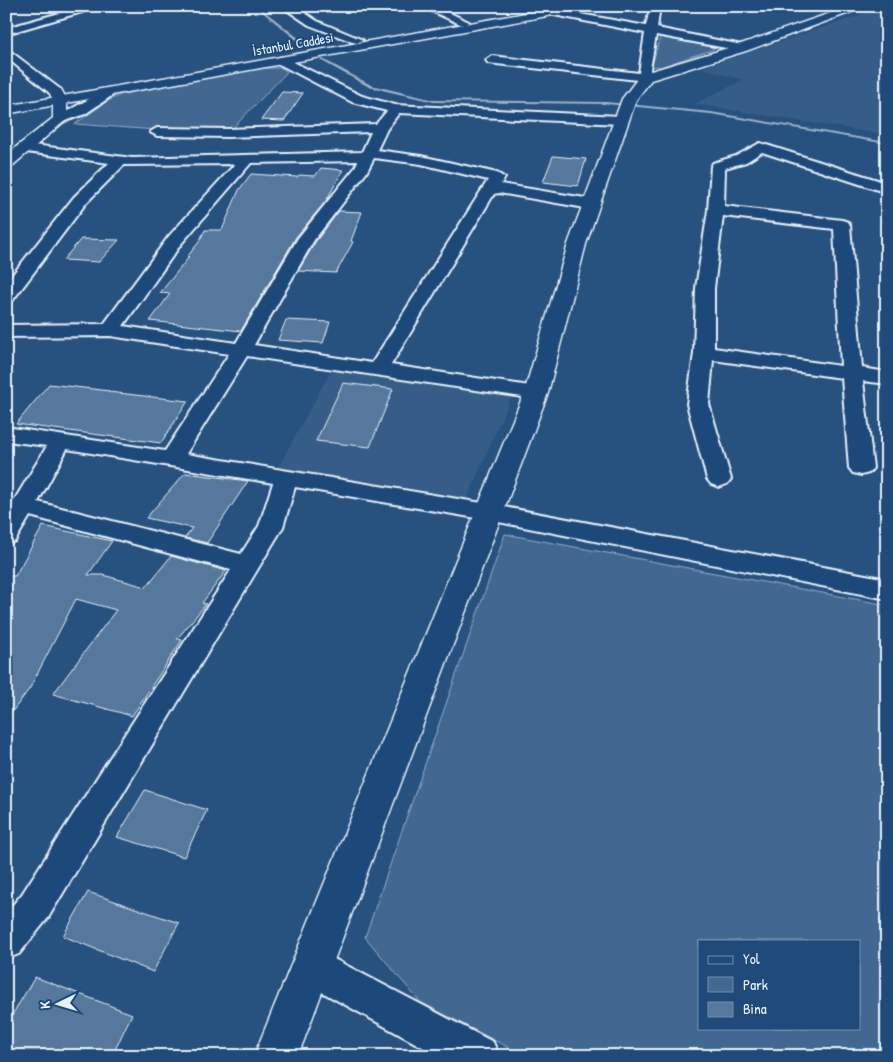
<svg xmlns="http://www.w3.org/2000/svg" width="893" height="1062" viewBox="0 0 893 1062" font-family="'Patrick Hand',sans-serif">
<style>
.built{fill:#355d88}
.green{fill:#436891;stroke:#96acc4;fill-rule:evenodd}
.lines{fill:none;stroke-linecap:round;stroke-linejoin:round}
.stream{fill:#9db3c9;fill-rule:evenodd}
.building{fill:#57789d;stroke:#e8f1f8}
.street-casing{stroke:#e8f1f8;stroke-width:4}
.secondary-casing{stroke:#e8f1f8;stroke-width:3}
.primary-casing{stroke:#e8f1f8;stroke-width:3}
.street{fill:#1f4a7a;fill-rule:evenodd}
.secondary{fill:#1f4a7a;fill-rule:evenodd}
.primary{fill:#1f4a7a;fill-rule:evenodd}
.labels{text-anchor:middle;stroke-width:4;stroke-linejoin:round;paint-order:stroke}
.far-street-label{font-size:14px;fill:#e8f1f8;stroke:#1f4a7a}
</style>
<rect width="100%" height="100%" fill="#27517f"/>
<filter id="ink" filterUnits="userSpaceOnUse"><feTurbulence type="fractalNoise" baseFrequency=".02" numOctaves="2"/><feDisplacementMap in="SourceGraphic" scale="10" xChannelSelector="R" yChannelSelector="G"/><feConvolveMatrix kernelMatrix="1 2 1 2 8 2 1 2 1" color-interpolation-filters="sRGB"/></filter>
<g filter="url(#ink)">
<g class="built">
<path d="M887,6V135L694,104L743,80L701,68Z"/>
<path d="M331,371L511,397L467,499L277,469Z"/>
</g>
<g class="green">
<path d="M660,37L712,47L714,49L660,67L652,66Z"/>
<path d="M264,68H282L287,72L229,132L169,131L75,124L106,102L124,93Z"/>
<path d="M505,534L887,605V1056H525L420,1002L365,937ZM699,941H859V1028H699Z"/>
</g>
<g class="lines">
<g class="stream">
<path d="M258,6L306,44V46H304L255,6Z"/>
<path d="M321,58L371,85L434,100L606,102L711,112L887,142V144L711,114L606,104L434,102L369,87L320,60Z"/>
</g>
</g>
<g class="building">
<path d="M282,92L303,93L284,121L261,120Z"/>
<path d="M553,156L586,159L578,186L543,182Z"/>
<path d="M321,168L343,170L326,201L296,237L241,331L150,321L170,294L160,293L189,257H187L199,242L205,230H222L239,190L251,174L297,177L299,175L315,176Z"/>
<path d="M339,211L362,212L351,241L353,242L336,273L298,271L316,241Z"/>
<path d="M81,239L119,240L99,262L63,260Z"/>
<path d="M286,320L330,322L323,343L278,340Z"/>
<path d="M343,383L393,389L370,447L316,441Z"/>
<path d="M49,384L110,391L109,392L188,401L161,443L16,424Z"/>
<path d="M185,473L248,481L207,543L185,538L192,528L146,518Z"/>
<path d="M43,526L112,541L88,575H103L146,587L171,556L226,571L202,603L206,604L177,639L182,640L132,716L53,694L116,610L76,599L30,688L6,720V576H15Z"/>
<path d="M145,790L207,810L184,857L117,837Z"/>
<path d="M88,892L179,923L153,972L63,936Z"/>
<path d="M35,977L132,1014L112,1056H6V1025Z"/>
</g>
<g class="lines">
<g class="street-casing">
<g id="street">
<path d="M85,6H103L6,34V28Z"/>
<path d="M281,6H294L317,21L363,40L357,43L353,42L309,25Z"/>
<path d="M420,6H435L469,22L464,25L460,24Z"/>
<path d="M553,9L646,26L649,13L654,10L659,13L657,28L742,45L748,48L742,51L656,35L650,69L652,77L646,81L488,63L486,60L492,56L639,73L645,33L549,14L548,12Z"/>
<path d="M6,48L60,89L62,92L60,95H52L6,57Z"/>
<path d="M283,57L362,96L395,105L620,116L627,120L620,124L399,113L387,129L377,150L421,156L497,173L505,178L501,184L591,199L599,204L591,209L499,193L494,194L391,365L536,387L543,389L547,393L543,397L536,399L247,356L186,454L488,504L887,579V599L488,520L295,487L283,527L48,918L19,954L6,959V913L22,894L231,570L30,516L15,541L6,544V514L47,446L6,441V427L165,451L229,354L110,336L6,337V325L104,324L169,236L235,164L124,165L86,203L13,300L6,301V283L74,197L109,163L26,152L19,148L26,144L132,158L362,152L371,132L228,137L157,136L150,132L157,128L228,129L376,124L387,111L352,102L279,64V58ZM374,158L421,164L488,180L372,363L254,345L314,240L366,173ZM358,161L354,169L298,238L236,343L123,326L181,244L251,163ZM67,449L273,483L259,526L241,554L38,502Z"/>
<path d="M109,88L113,89L115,92L113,95L85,114L60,123L53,119Z"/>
<path d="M760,143L887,183V193L762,152L746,162L725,168L724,206L842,220L848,222L850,225L862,368L887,372V384L863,381L873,468L869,473L861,475L853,473L849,468L842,378L713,360L709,404L731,479L727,484L719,487L711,484L707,479L687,404L694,353L696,288L708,210L711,166L713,163L736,156ZM723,216L834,229L841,366L714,348V288Z"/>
<path d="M311,947L493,1042L499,1056H439L298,979L292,966L298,953Z"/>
</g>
</g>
<g class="secondary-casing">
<g id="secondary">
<path d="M851,6H868L746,51L651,80L636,100L586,244L548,393L298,1056H254L524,393L568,244L622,99L641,74L738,45Z"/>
<path d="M56,88L61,89L67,100V119L12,166L6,168V155L53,118V100L49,92Z"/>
</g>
</g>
<g class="primary-casing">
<path id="primary" d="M565,6H591L586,9L6,114V106Z"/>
</g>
<use href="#street" class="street"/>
<use href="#secondary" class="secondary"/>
<use href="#primary" class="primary"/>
</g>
</g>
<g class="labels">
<g class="far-street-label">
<text transform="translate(293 44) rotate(-10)" y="5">İstanbul Caddesi</text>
</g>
</g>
<rect width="893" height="1062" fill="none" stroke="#1f4a7a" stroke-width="25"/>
<rect x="12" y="12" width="868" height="1037" fill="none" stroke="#e8f1f8" stroke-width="2" filter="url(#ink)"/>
<rect x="698" y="940" width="162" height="90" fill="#1f4a7a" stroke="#6f8dac"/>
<rect x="708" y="956" width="25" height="8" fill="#1f4a7a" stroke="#6f8dac"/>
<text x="743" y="964" font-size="15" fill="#e8f1f8">Yol</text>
<rect x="708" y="977" width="25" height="15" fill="#436891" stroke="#6f8dac"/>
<text x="743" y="990" font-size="15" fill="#e8f1f8">Park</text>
<rect x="708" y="1002" width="25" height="15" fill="#57789d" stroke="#6f8dac"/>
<text x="743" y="1014" font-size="15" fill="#e8f1f8">Bina</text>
<g transform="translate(58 1004) rotate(265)" stroke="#1f4a7a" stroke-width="4" paint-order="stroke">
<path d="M0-4L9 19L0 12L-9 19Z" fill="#e8f1f8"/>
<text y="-8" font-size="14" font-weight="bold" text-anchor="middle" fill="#e8f1f8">K</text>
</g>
</svg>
